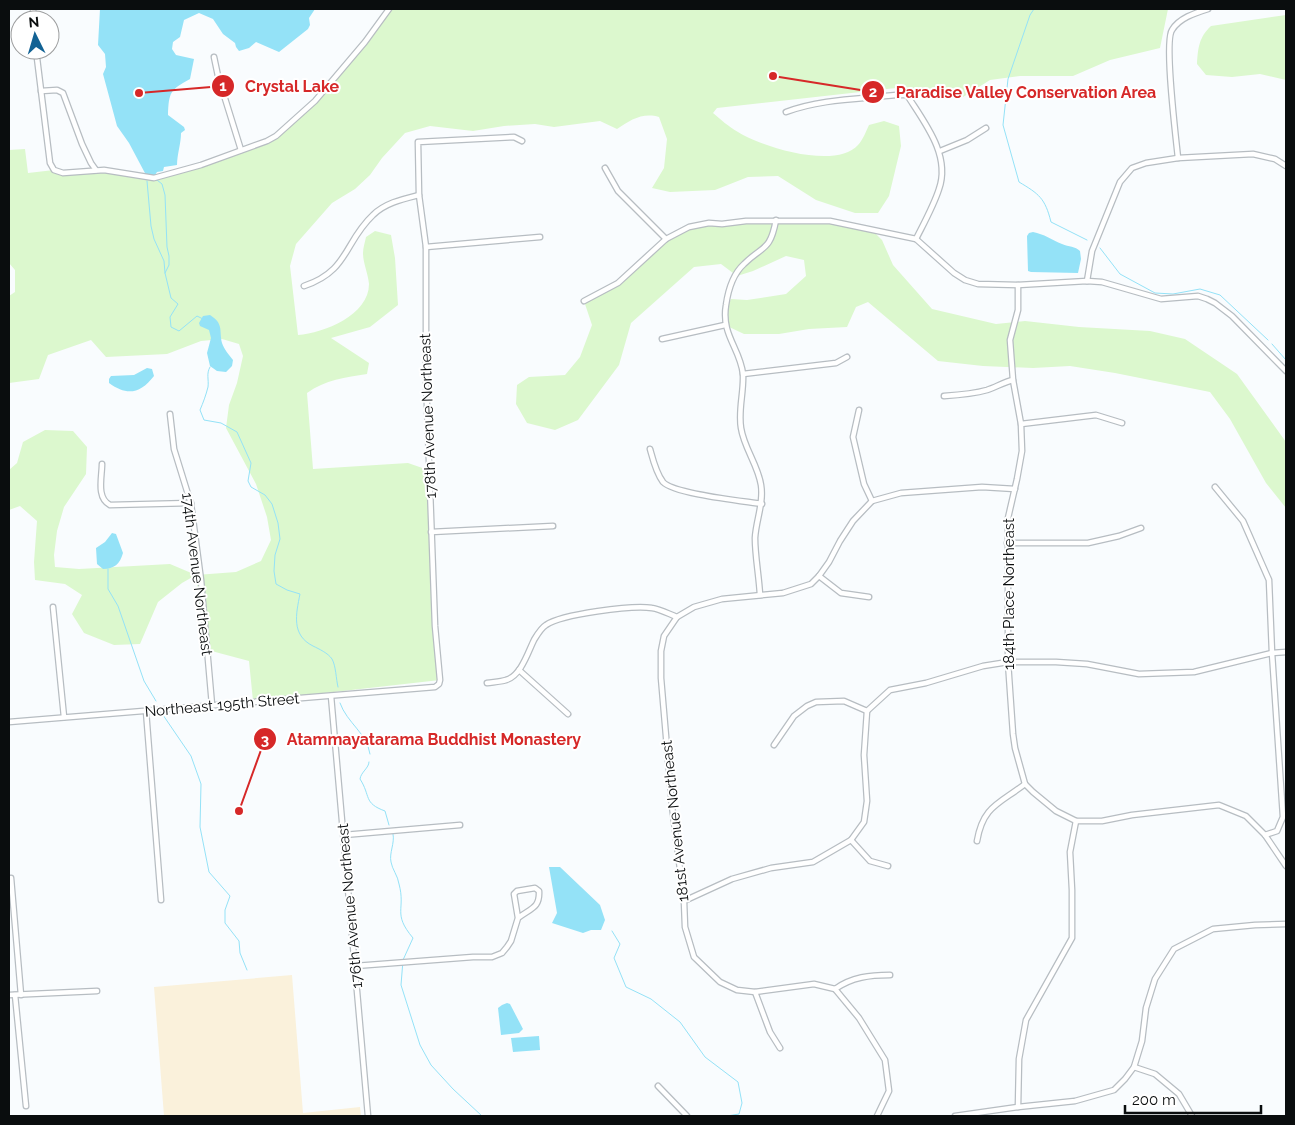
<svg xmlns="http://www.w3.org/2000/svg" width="1295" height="1125" viewBox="0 0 1295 1125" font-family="Raleway,sans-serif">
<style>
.commercial{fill:#faf1db}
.green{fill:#dcf8ce}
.water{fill:#94e2f7}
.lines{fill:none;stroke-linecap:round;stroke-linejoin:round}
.stream{stroke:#94e2f7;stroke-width:1}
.minor-casing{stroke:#b7bdc2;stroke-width:7}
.minor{stroke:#fff;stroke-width:4.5}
.labels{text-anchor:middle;stroke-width:4;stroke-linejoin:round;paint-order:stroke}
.street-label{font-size:15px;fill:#0a0d0e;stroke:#fff}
.leader{fill:none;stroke:#d62828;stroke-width:2}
.callout-dot{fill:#d62828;stroke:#fff;stroke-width:2}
.mark-label{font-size:15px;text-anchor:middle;font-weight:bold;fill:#fff}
.callout-label{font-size:16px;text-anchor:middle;font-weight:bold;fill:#d62828;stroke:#fff;stroke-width:4;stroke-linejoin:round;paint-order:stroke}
</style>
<rect width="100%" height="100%" fill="#f9fcfe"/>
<path class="commercial" d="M292,975L303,1113L360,1107L361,1116H164L154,987Z"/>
<g class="green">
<path d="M389,9H1168L1160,48L1110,60L1073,76H1020L990,80L963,97L933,95L896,88L717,108L713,113C720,119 729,127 738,132C762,147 836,170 858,145C863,140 866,131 869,125L884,121L899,126L901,146L889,196L878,213H855L816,200L778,176L748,177L715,190L670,192L652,188L664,168L667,139L659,117C643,112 630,120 617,129L600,121L554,127L535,124L504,126L473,131L430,126L405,133L382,158L370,175L355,189L332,203L296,244L290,266L298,335C324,333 369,315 369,284C368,273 363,263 363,253C363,248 365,242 366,237L375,231L391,235L395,258L398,305L370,327L331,338L369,363L367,374C346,377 325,380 307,393L313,469L408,463L431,471L435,626L440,680L253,701L249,661L204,649L196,575L182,583L158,602L140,644L114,645L84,633L72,614L82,595L65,584L35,580L34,562L37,521L20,506L9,510V470L17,463L23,442L45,430L73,431L87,447L86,474L64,507L57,531L54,555L55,567L79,569L170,564L196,575L236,572L261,561L271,540L267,517L256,484L226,428L229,405L237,383L243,356L239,344L222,339L201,341L167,354L106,357L91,340L48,355L39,379L9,383V296L15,292V270L9,263V150L25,149L28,173L54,170L57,172L96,170L148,178L259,147L277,137L315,101Z"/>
<path d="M1286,15V80L1260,74L1232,77L1206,75L1197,64C1198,48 1199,37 1211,26Z"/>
<path d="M830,221L872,230L882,240L893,265L932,309L996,324L1025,321L1079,327L1150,331L1185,339L1237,374L1286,442V508L1266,483L1230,419L1210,392L1115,373L1070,366L1033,368L983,366L938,361L868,302L856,307L847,327L809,329L779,334H744L725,325V312L731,299L747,300L786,294L806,276L804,260L786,256L753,271L737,276L721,264L694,267L631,323L619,365L578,420L555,430L527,423L516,404L517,385L529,377L565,375L580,357L592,325L584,301L618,283L666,239L689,227L709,223Z"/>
</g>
<g class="water">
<path d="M100,9H315L309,18L310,25L308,29L279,52L256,42L249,48L239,51L236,47L235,43L223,34L213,19L199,13L184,20L180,37L173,42L172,49L176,55L194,59L190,79C170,90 169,92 168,115L184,127L185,130L181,133C181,144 177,154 177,165L164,167L163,171L157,172L155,175L158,180L156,181L152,176L146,175L129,143L117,126L103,74L106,67L105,54L98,45Z"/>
<path d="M1033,232C1044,234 1052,240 1062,244C1069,247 1075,246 1080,251L1081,259L1078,273L1031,272L1028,271L1027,236L1029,233Z"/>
<path d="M210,315C224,324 219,330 222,343C224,349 229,355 233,360L232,366L226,372L217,371L210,366L207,353L211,338L209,330L200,326L199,323L203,316Z"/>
<path d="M147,368L152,369L154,376C140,394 127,396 109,383V379L111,376L134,375Z"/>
<path d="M112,533L116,534L123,553C120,564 114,569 103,569L97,564L96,548L105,542Z"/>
<path d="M549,867H560L600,905L605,920L601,930H591L583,933L552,923L557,913Z"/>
<path d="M507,1003L510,1004L523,1029L519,1033L501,1035L498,1008L502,1005Z"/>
<path d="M539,1036L540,1050L513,1052L511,1038Z"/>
</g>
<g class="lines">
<g class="stream">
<path d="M1034,9L1030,15L1008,79L1003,125L1019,182C1039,194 1045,198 1051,222L1087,240"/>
<path d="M157,180L162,184L165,195L167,247L169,256V265L165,273"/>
<path d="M147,181L151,226L154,239L164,261L165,273L171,298L178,304L170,317L171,327L179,331L197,316L203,319"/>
<path d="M1100,248L1120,274L1155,293L1173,294L1200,289L1220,295L1268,340"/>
<path d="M1272,344L1286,360"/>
<path d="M210,367C206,374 209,379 208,387C206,395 203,403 200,410L204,420L221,423L237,432L251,463L248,481L251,487L265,495L272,504L278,523L280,539L275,555L274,571L276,584L287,590L300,594C296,614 291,635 313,646C319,649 328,653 332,659C336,666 336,679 338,687"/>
<path d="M108,569V589L118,606L144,681L156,701"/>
<path d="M340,703C347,723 367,733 370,754"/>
<path d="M163,715L191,756L201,784L200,827L209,872L230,896L225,910V923L239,941L240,953L247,970"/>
<path d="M369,762C369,768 361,772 360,779C371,796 363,803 385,811L389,825"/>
<path d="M393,834C395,843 389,853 391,862C392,869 398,876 399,884C406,910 392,913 413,938L403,960L401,985L420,1045L431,1065L453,1089L482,1116"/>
<path d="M612,931L620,944L614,958L626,987L651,999L680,1022L705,1057L738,1082L742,1103L739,1114L727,1116"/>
</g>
<g class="minor-casing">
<g id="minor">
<path d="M33,9L34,20"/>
<path d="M36,50L50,163L54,170L63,173L104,170L154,178L201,165L267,141L276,136L315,101L365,42L389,9"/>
<path d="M214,57L218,76L241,150"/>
<path d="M41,91L57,90L63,93L82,144L91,163L96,170"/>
<path d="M786,112C820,99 860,99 896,95H907C924,122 951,155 939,189C934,205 924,223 916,239"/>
<path d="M940,151L967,140L986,128"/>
<path d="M1178,158C1176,138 1164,42 1172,30C1179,18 1195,13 1208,9"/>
<path d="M605,168L618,191L666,239"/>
<path d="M426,247L540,237"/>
<path d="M1087,281L1092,251L1120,182L1132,168L1146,163L1178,158L1253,154L1275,159L1286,166"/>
<path d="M1018,285V310L1010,340L1013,380L1021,424L1022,451L1017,479L1008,518V662L1013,734L1015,748L1025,784L1033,792L1056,811L1076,821H1102L1132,815L1219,805L1246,816L1265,835L1286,866"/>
<path d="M304,286C349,271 344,242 373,215C385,203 403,199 419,195"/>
<path d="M584,301L618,283L666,239L689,227L709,223L722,224L746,221H830L916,239L954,273L965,280L978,284L1018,285L1087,281L1102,282L1161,299L1198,296L1207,299L1215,303L1232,316L1286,371"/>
<path d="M662,339L725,325"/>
<path d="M743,374L836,363L847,357"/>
<path d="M944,396C959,395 973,394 987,390C996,387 1004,382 1013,380"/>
<path d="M859,410L853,437L864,484L872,501"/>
<path d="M170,414L174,449L191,504L201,580L212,705"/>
<path d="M1021,424L1096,415L1122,423"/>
<path d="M650,449C653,460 656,473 663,482C674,494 743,501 762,504"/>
<path d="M102,464C102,477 96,498 110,505L191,503"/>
<path d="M1215,487L1243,521L1269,580L1272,653L1283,817L1277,831L1265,835"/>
<path d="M431,532L553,526"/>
<path d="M1007,543H1088L1119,536L1141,528"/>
<path d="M819,576L841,593L869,597"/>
<path d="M760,595C759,576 755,556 755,538C756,520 764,503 761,485C758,465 744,448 741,428C738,410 744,392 743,374C740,348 721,335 726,305C728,291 733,274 744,264C763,245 770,252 776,220"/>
<path d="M53,607L64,717"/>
<path d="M519,670L568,714"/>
<path d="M487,683C493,682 500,682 506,680C521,676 528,652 534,640C537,635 541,628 546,625C562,614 632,605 652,608C660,609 669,614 677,617"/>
<path d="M331,696L368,1116"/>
<path d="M146,711L161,900"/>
<path d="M9,722L435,687L439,684L440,680L435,626L426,379V247L419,195L418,142L514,137L522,141"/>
<path d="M774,745L794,716L807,706L816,702L844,701L867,711L890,690L926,683L983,666L1008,662H1056L1087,664L1139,674L1194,672L1272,653L1286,652"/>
<path d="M344,835L460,825"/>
<path d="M851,840L870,861L888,866"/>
<path d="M977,841C983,806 999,804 1025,784"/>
<path d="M11,878L21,995"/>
<path d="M684,901L732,879L771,868L813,862L851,840L864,822L867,801L864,755L867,711"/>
<path d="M355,966L473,957H492L502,953L507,947L511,941L518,918L514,894L517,891L535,888L539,891C540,908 531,908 518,918"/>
<path d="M890,975C870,975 852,977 835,989L814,984L755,992L737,990L720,982L694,957L685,927L684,901L672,806L661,678V651L664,636L677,617L694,607L722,599L783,593L811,584L819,576L829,562L840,541L853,521L872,501L901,493L982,487L1015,489"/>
<path d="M835,989L859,1018L885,1060L889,1091L877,1116"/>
<path d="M755,992L770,1032L780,1048"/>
<path d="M9,995L97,991"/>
<path d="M15,995L26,1106"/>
<path d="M1134,1067L1155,1074L1179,1094L1192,1116"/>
<path d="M658,1086L687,1116"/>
<path d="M1018,1107L1019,1059L1026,1020L1072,938V890L1070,852L1076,821"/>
<path d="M955,1116L1018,1107L1075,1101L1114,1090L1125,1079L1134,1067L1142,1041L1146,1008L1155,979L1174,949L1213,929L1255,925L1286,924"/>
</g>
</g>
<use href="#minor" class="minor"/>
</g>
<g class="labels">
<g class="street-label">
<text transform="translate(428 416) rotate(-92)" y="5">178th Avenue Northeast</text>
<text transform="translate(197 574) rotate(83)" y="5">174th Avenue Northeast</text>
<text transform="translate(1009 594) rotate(-90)" y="5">184th Place Northeast</text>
<text transform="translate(222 705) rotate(-5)" y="5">Northeast 195th Street</text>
<text transform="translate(675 821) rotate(-96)" y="5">181st Avenue Northeast</text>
<text transform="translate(350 906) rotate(-95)" y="5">176th Avenue Northeast</text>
</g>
</g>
<path class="leader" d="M139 93L223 86M773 76L873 92M239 811L265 739"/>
<g class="callout-dot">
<circle cx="139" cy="93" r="5"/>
<circle cx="773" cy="76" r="5"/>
<circle cx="239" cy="811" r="5"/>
<circle cx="223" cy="86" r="12"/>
<circle cx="873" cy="92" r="12"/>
<circle cx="265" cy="739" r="12"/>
</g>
<g class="mark-label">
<text x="223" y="91">1</text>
<text x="873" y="97">2</text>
<text x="265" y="745">3</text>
</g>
<g class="callout-label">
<text x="292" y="92">Crystal Lake</text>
<text x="1026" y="98">Paradise Valley Conservation Area</text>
<text x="434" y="745">Atammayatarama Buddhist Monastery</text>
</g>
<rect width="1295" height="1125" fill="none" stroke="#0a0d0e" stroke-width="20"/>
<g transform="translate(35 35) rotate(355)"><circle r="24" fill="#ffffff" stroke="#9d9e9f"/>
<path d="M0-4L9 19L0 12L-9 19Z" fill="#126294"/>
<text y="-8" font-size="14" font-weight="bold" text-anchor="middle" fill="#0a0d0e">N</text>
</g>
<path d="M1125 1105v8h136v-8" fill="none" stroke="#0a0d0e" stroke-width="2.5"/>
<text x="1132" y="1105" font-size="15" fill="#0a0d0e" stroke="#ffffff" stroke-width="4" paint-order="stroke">200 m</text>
</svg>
